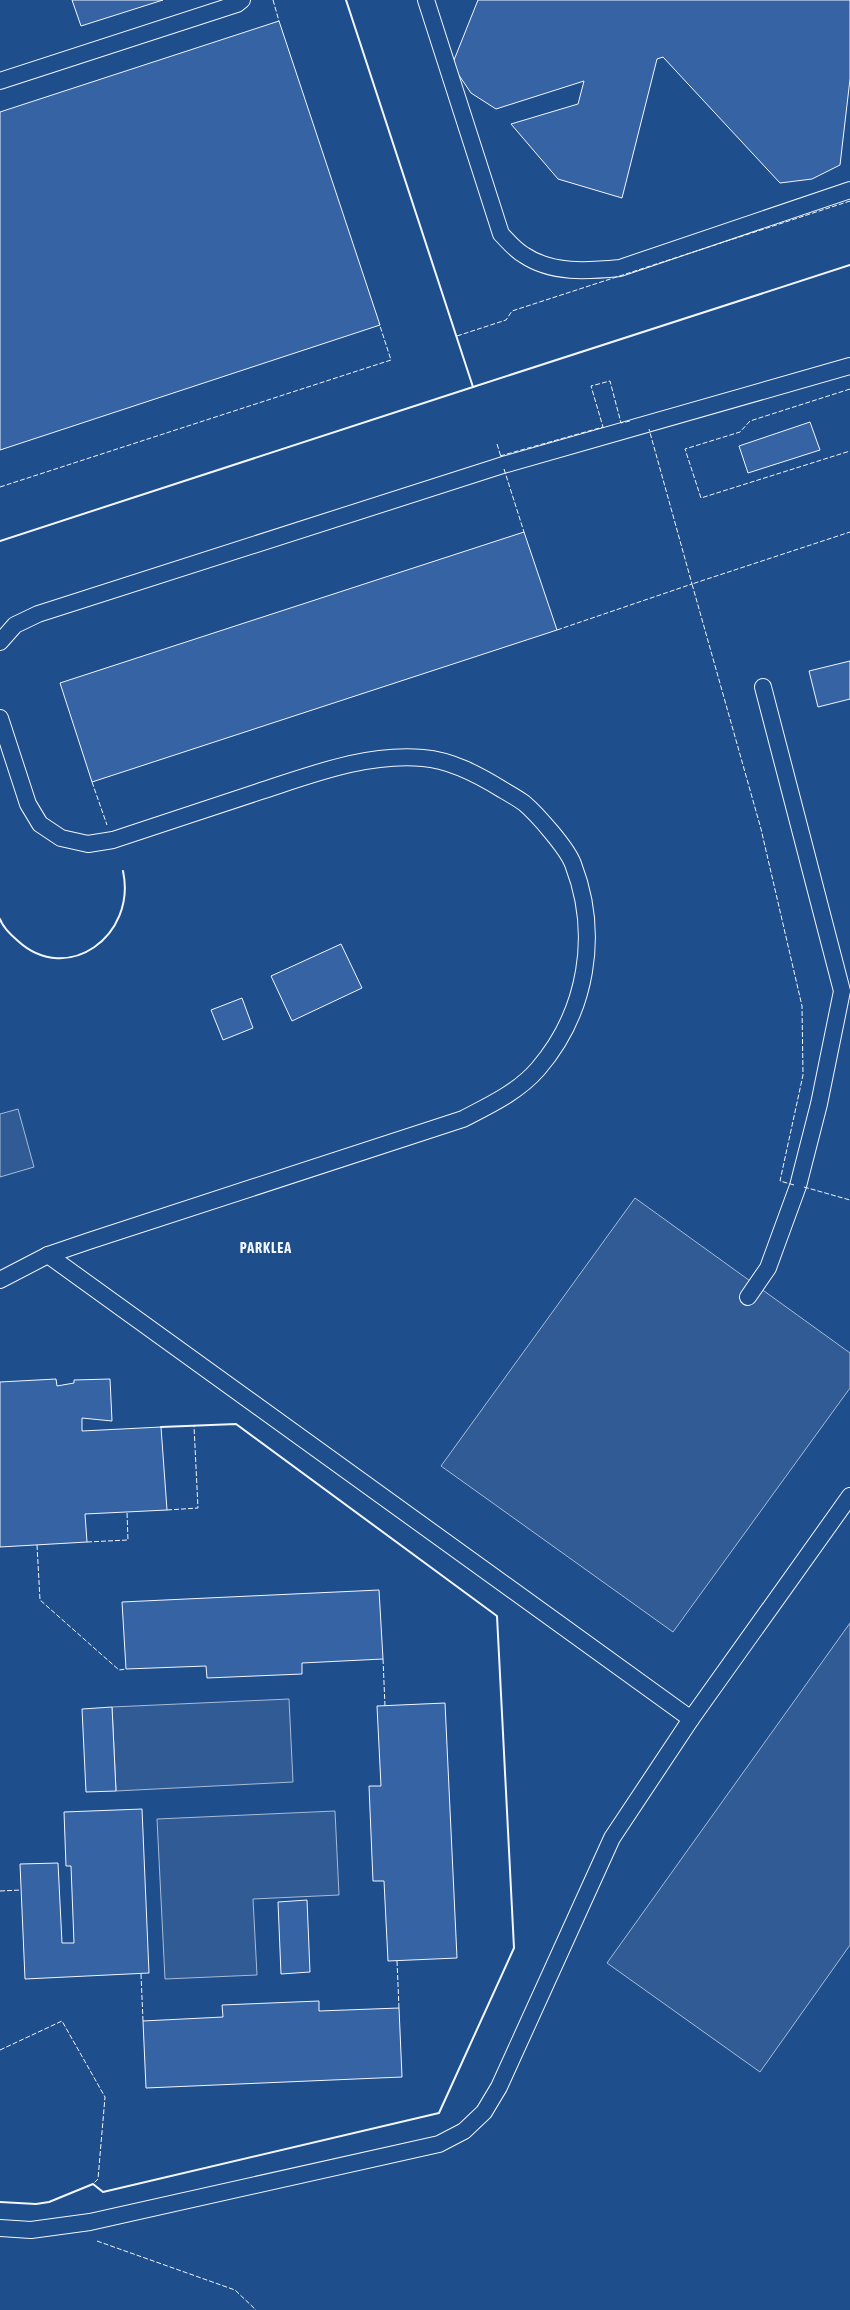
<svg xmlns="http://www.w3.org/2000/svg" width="850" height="2310" viewBox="0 0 850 2310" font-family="'Asap Condensed',sans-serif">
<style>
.built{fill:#305b95;stroke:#a8bbd7}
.building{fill:#3563a3;stroke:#f2f6ff}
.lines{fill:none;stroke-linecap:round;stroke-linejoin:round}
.service-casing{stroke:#f2f6ff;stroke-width:18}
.service{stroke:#1f4e8c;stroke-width:16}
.fence{stroke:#f2f6ff;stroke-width:1;stroke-dasharray:5 2;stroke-linecap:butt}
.wall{stroke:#f2f6ff;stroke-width:2}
.labels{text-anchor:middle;stroke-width:3;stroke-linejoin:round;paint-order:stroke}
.district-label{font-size:14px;font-weight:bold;letter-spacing:1px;fill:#f2f6ff;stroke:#1f4e8c}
</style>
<rect width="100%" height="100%" fill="#1f4e8c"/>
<g class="built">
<path d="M18,1109L34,1167L0,1177V1114Z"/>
<path d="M635,1198L850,1353V1388L673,1632L441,1466Z"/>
<path d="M850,1623V1945L760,2072L607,1963Z"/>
<path d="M289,1699L293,1782L116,1791L112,1707Z"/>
<path d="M335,1811L339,1895L253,1899L257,1975L165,1979L157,1819Z"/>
</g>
<g class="building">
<path d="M72,0H163L81,26Z"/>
<path d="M478,0H850V79L840,165L812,179L780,183L663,57L657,59L622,198L558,179L511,124L578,104L584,81L496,109L471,93L452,65Z"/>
<path d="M279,21L380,325L0,450V112Z"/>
<path d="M810,422L820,450L748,473L739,446Z"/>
<path d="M524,532L557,630L92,782L60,683Z"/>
<path d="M850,661V699L818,707L809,671Z"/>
<path d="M341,944L362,988L292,1021L271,976Z"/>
<path d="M242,998L253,1028L223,1040L211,1010Z"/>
<path d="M56,1379L57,1386L74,1383V1380L110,1379L112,1421L82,1418V1431L161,1427L167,1510L85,1514L87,1542L0,1547V1382Z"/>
<path d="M379,1590L383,1659L302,1663V1674L207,1678L206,1666L126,1669L122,1602Z"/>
<path d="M445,1703L457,1958L388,1961L384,1881H373L369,1786H381L377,1706Z"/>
<path d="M112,1707L116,1791L86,1792L82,1709Z"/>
<path d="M142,1809L149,1973L25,1979L20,1864L58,1863L62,1943H74L71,1866H66L64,1812Z"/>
<path d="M307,1900L310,1972L281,1974L278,1902Z"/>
<path d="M319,2001V2011L399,2008L402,2077L146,2088L143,2021L223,2017L222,2005Z"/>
</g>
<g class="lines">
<g class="service-casing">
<g id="service">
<path d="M426,0L501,234C508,241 515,250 524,255C552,274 588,271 620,268L850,190"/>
<path d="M0,81L237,4L242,0"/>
<path d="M0,642L15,625L38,614L503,465L850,366"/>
<path d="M0,718L28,804L40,824L61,838L88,844L113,840C161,824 210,808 258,792C311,775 366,753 423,758C451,760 479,775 503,790C510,794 517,798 524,803C537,814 567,848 573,864C600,934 587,1012 538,1069C518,1092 490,1105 463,1119L89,1241L48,1255L0,1280"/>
<path d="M48,1255L691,1719"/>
<path d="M748,1297L768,1268L798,1186L819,1104L842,991L763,687"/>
<path d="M0,2228L31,2230L90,2222L439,2144L464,2131L484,2112L499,2087L612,1838L691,1719L850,1496"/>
</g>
</g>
<use href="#service" class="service"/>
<g class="fence">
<path d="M273,0L279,21"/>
<path d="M457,336L506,320L512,311L850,201"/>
<path d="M850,389L750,421L740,432L685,449L701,498L850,451"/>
<path d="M497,444L501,457"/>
<path d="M500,456L603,427L591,386L610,381L621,423L630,421"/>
<path d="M504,469L524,532"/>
<path d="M0,487L391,360L379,323"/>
<path d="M557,630L692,584L649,429"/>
<path d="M92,782L107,825"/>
<path d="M794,1185L780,1181L803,1075L802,1006L761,829L692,584L850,532"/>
<path d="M804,1187L850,1200"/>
<path d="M167,1510L198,1508L194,1426"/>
<path d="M87,1542L128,1540L127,1512"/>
<path d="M37,1545L40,1600L119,1670L126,1669"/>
<path d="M383,1659L385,1706"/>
<path d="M0,1891L21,1890"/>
<path d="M397,1961L399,2008"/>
<path d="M141,1974L143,2021"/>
<path d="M0,2050L62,2021L105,2097L98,2179L93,2184"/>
<path d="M97,2241L235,2290L256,2310"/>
</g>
<g class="wall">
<path d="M473,387L850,265"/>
<path d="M0,541L473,387L346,0"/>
<path d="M0,919C3,928 11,935 18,941C67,986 137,936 123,871"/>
<path d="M0,2202L36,2204L49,2202L93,2184L103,2192L439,2113L514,1948L497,1616L236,1424L161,1427"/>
</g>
</g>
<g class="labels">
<g class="district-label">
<text x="266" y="1253">PARKLEA</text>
</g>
</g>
</svg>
